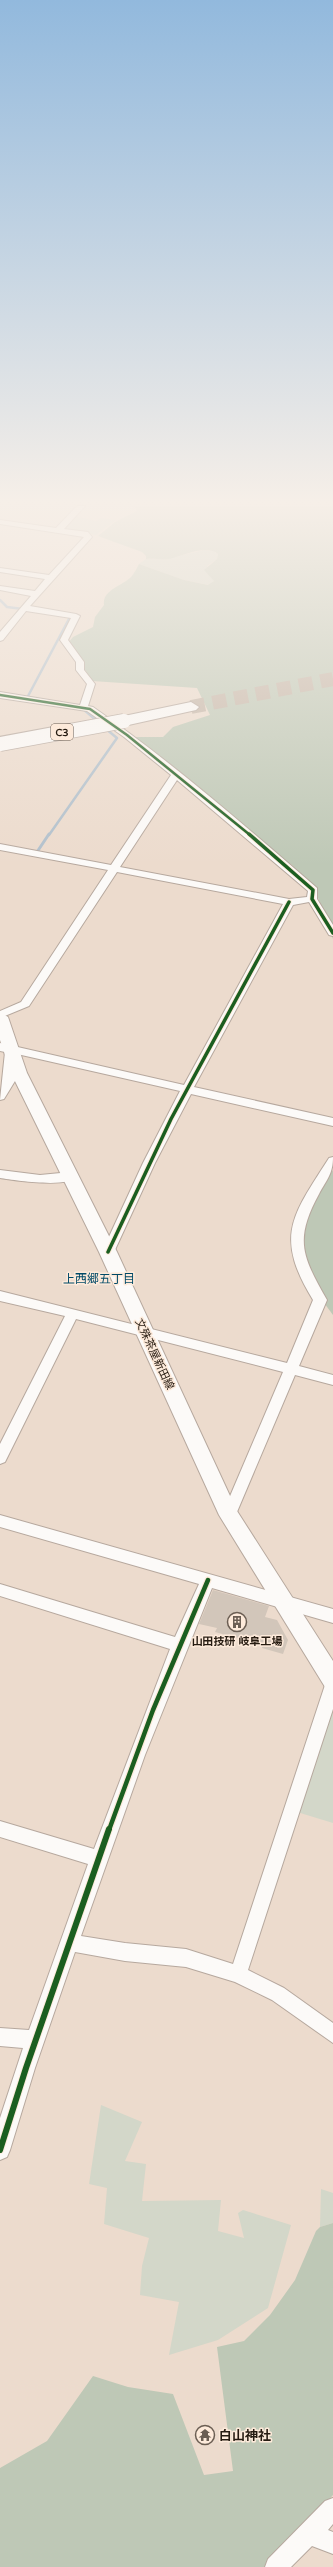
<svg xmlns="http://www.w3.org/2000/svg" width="333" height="2567" viewBox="0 0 333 2567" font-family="'Varela Round','Noto Sans JP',sans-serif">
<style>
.green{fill:#d3d7c9}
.forest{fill:#bec8b6}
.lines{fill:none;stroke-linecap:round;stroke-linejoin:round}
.stream-far1{stroke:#b1c0cc;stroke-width:2.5}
.stream{stroke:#b1c0cc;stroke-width:3}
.building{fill:#d2c6ba}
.motorway-tunnel{stroke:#c4b5a7;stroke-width:14;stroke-dasharray:14 8;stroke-linecap:butt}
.minor-casing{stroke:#b6a89e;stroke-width:2}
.secondary-casing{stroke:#b6a89e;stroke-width:2}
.motorway-casing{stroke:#b6a89e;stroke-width:2}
.minor{fill:#fcfaf8;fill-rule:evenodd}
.secondary{fill:#fcfaf8;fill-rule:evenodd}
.motorway{fill:#fcfaf8;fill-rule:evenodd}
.motorway-bridge-casing{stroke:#b6a89e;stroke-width:16;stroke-linecap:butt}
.motorway-bridge{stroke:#fcfaf8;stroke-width:14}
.cycleway-far3-casing{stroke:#fdeada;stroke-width:4}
.cycleway-far2-casing{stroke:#fdeada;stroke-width:5.5}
.cycleway-far1-casing{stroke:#fdeada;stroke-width:7}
.cycleway-casing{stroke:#fdeada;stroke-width:8}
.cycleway-far3{stroke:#1b5e20;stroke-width:2.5}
.cycleway-far2{stroke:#1b5e20;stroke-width:3.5}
.cycleway-far1{stroke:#1b5e20;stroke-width:4.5}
.cycleway{stroke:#1b5e20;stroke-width:6}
.labels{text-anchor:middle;stroke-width:3;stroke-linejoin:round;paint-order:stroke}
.shield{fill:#fdeada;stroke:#66594d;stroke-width:1}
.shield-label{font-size:10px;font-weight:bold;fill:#261b11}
.street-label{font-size:11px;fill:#261b11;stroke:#fdeada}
.poi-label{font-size:11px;font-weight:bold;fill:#261b11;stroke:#fdeada}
.neighbourhood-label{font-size:12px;fill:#004967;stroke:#fdeada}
.near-poi-label{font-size:13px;font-weight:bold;fill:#261b11;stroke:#fdeada;text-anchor:start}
</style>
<rect width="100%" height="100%" fill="#ecdbcd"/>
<g class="green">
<path d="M75,516L96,521L101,518L116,520L96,535L64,529Z"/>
<path d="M204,550L213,551L218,554L217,559L207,566L214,581L209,585L184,580L139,564L146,559H166Z"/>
<path d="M331,1708L333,1712V1823L297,1812Z"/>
<path d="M101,2105L142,2122L125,2161L146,2164L142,2201L221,2200L218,2231L244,2238L238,2213L243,2210L291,2225L268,2308L218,2340L169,2355L179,2302L140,2295L142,2266L149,2238L104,2224L107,2188L89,2184Z"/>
<path d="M321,2189L333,2193V2223L320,2227Z"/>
</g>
<g class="forest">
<path d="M134,506H333V939L317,895L293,866L134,737H163L173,727L210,715L197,688L92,681L68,643L73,637L93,627L95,617L104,605C102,590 122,586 131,577C134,574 137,568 139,564L184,580L208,585L214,581L204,570L217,559L218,554C206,544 183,556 169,559C162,560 153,558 146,559V556L142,552L98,536L115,522L137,511Z"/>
<path d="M333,1170V1315L302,1273L298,1215Z"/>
<path d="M333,2223V2495L269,2567H0V2468L47,2441L93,2376L128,2387L173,2394L204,2475L233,2471L217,2347L244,2341L270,2315L295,2280L316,2231L320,2227Z"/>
</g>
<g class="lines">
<g class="stream-far1">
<path d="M0,600L7,607L23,609"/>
<path d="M29,698H27L70,617H68"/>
<path d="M82,708L97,721"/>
<path d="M49,835L117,738L106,729"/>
</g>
<path class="stream" d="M37,852L49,834"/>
</g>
<path class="building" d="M213,1590L269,1606L265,1617L277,1620L288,1640L283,1654L262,1648L263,1645L215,1632L217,1628L199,1624Z"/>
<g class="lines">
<path class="motorway-tunnel" d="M191,707L333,679"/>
<g class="minor-casing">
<g id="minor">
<path d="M77,506H85L64,529L88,532L92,537L30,606L76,614L80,616L68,640L84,662V670L95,684L88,706L93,707C172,762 244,825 317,888V899L333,925V936L329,935L309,902L293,905L194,1087L333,1118V1126L191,1094L155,1163L114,1252L108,1257L102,1252L143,1163L180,1091L17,1054L15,1081L4,1099L0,1100L5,1052L0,1051V1043L184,1085L283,904L117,872L29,1006L0,1018V1011L21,1002L108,870L0,850V844L111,865L171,775L124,737L87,711L0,698V692L80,705L87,684L76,670V662L60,640L71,618L26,611L3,640L0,641V632L31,596L0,590V586L35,591L45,579L0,572V568L49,575L84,537L0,524V520L56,528ZM177,780L308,891L307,897L289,899L120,867Z"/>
<path d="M333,1157C333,1174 327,1179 319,1194C294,1240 302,1256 327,1300L299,1366L333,1375V1385L295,1375L234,1519L229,1521L224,1519L222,1515L283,1372L76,1319L5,1462L0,1464V1444L65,1316L0,1301V1291L287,1363L313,1300C274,1236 292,1216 329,1158Z"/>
<path d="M0,1170L40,1175L71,1172L77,1176C69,1189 14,1180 0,1178Z"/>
<path d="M0,1515L333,1609V1623L212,1588L145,1755L81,1936L125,1943L186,1949L233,1964L325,1685L327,1680L333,1678V1709L248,1970L284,1988L333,2023V2043L272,2000L235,1982L186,1967L125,1961L75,1952L35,2068L10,2150L7,2157L0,2160V2118L23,2048L0,2046V2028L29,2030L88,1864L0,1837V1821L94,1849L170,1649L0,1596V1584L175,1637L199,1584L0,1527Z"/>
<path d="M333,2498V2524L328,2530L333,2532V2554L312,2546L291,2567H265L268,2559L325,2501Z"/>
</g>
</g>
<g class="secondary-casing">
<path id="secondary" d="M0,1012L8,1017L27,1073L117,1252L237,1511L333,1661V1690L325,1687L219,1515L99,1252L11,1073L0,1040Z"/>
</g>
<g class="motorway-casing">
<path id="motorway" d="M191,702L199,707L196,710L124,726L116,721L124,716Z"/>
</g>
<use href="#minor" class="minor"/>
<use href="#secondary" class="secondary"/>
<use href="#motorway" class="motorway"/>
<g class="motorway-bridge-casing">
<path id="motorway-bridge" d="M0,744L124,721"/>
</g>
<use href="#motorway-bridge" class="motorway-bridge"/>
<g class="cycleway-far3-casing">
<path id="cycleway-far3" d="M0,695L90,709L127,735L250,835"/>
</g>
<g class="cycleway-far2-casing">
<g id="cycleway-far2">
<path d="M249,834L313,890L312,899L333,933"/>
<path d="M108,1252L171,1119L289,902"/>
</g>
</g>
<g class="cycleway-far1-casing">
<path id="cycleway-far1" d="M109,1830L153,1710L208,1580"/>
</g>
<g class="cycleway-casing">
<path id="cycleway" d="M0,2150L26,2068L109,1829"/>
</g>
<use href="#cycleway-far3" class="cycleway-far3"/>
<use href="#cycleway-far2" class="cycleway-far2"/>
<use href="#cycleway-far1" class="cycleway-far1"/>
<use href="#cycleway" class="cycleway"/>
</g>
<linearGradient id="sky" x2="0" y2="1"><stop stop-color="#92b9dd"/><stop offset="0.58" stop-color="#f6efe8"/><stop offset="1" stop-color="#f6efe8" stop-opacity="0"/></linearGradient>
<rect width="333" height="865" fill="url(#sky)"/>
<defs>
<g id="building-ring" transform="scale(1)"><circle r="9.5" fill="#fdeada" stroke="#6b5e53" stroke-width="1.5"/><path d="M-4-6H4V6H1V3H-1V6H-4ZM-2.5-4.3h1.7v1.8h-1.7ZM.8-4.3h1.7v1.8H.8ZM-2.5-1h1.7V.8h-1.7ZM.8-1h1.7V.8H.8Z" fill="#6b5e53"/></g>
<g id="temple-ring" transform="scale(1)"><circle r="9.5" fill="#fdeada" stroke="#6b5e53" stroke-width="1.5"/><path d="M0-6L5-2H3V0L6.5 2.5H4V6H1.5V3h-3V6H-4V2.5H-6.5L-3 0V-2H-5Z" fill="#6b5e53"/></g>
</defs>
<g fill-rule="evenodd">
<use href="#building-ring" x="237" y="1622"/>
<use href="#temple-ring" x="205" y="2435"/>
</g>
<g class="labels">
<rect class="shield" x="51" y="724" width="22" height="16" rx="3"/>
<g class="shield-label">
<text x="62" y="736">C3</text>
</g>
<g class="street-label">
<text transform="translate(155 1354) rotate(65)" y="4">文殊茶屋新田線</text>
</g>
<g class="poi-label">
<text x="237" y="1645">山田技研 岐阜工場</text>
</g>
<g class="neighbourhood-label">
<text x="99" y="1283">上西郷五丁目</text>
</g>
<g class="near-poi-label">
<text x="219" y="2440">白山神社</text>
</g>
</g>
</svg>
